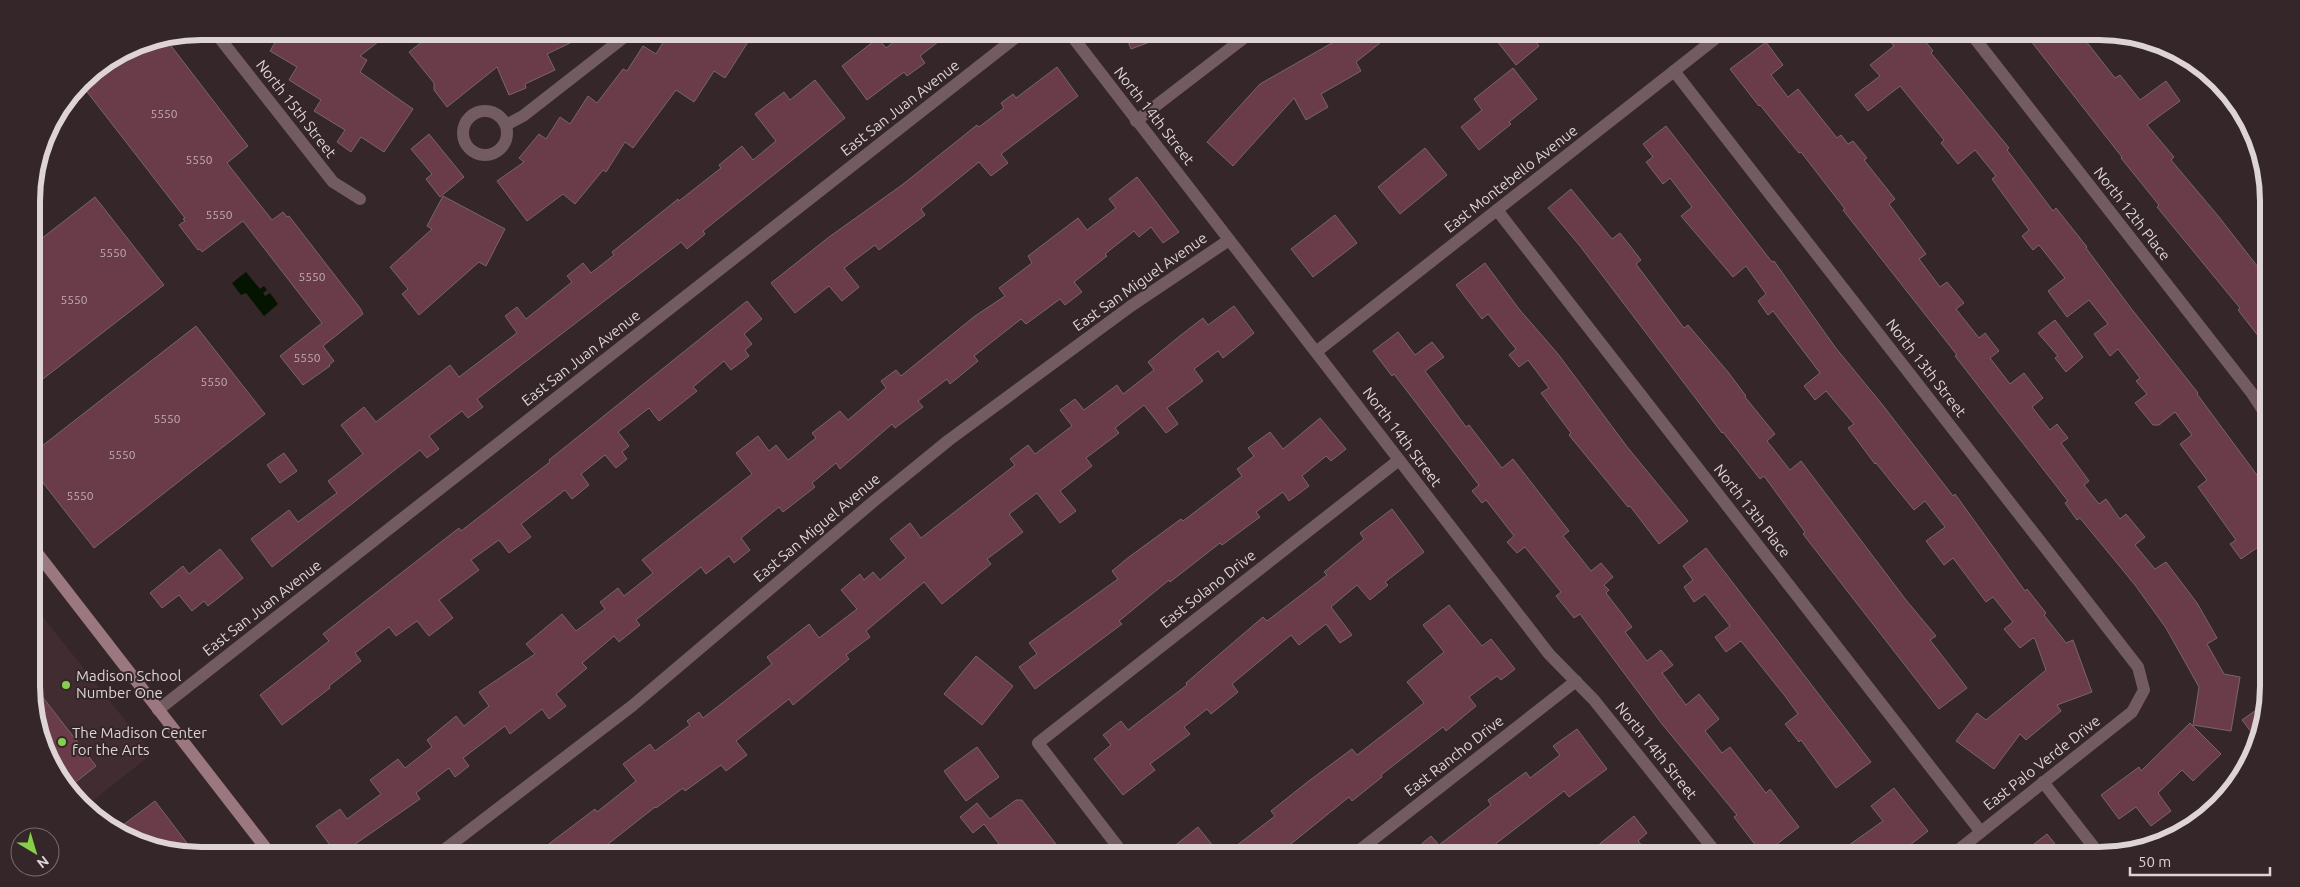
<svg xmlns="http://www.w3.org/2000/svg" width="2300" height="887" viewBox="0 0 2300 887" font-family="Ubuntu,sans-serif">
<style>
.built{fill:#412c31}
.water{fill:#051400}
.building{fill:#6a3b48;stroke:#77666a}
.lines{fill:none;stroke-linecap:round;stroke-linejoin:round}
.minor{stroke:#735c61;stroke-width:12}
.secondary{stroke:#9b7880;stroke-width:12}
.poi-dot{fill:#86cf4b;stroke:#342629;stroke-width:2}
.labels{text-anchor:middle;stroke-width:4;stroke-linejoin:round;paint-order:stroke}
.number-label{font-size:12px;fill:#c1aeb2}
.street-label{font-size:15px;fill:#ded4d6;stroke:#342629}
.poi-label{font-size:15px;fill:#ded4d6;stroke:#342629;text-anchor:start}
.rim{fill:none;stroke:#ded4d6;stroke-width:6}
</style>
<rect width="100%" height="100%" fill="#342629"/>
<path class="built" d="M34,606L152,754L86,806L73,798L34,719Z"/>
<path class="water" d="M246,272L260,289L264,286L267,290L263,293L265,296L270,293L278,304L264,316L246,293L241,295L232,283Z"/>
<g class="building">
<path d="M282,31H392L360,56L367,60L360,72L413,109L384,152L361,137L351,152L337,142L345,130L314,111L321,100L289,80L297,67L270,51Z"/>
<path d="M436,31H595L547,54L555,70L525,84L526,88L509,95L497,67L447,107L434,90V83L409,52Z"/>
<path d="M670,31H755L725,78L714,71L694,102L676,90L633,148L625,142L606,172L603,170L575,204L563,194L527,221L497,181L524,162L519,158L539,134L546,139L560,117L570,124L588,96L597,103L623,69L627,71L643,46L656,54Z"/>
<path d="M908,31H952L920,56L925,63L907,76L904,72L867,100L842,66L878,38L886,48Z"/>
<path d="M1124,31H1174V33L1131,49Z"/>
<path d="M1353,31H1395L1356,62L1361,71L1321,94L1328,107L1306,120L1294,98L1233,166L1207,142L1260,84Z"/>
<path d="M1489,31H1527L1539,46L1516,65Z"/>
<path d="M1881,31H1917L1933,51L1931,53L2009,148L2007,150L2053,211L2056,208L2087,247L2086,248L2130,307L2198,393L2197,394L2268,490V562L2258,547L2241,559L2230,544L2236,540L2198,487L2207,480L2180,444L2192,435L2175,412L2159,425H2153L2135,403L2147,394L2136,381L2140,378L2118,349L2110,356L2094,334L2108,324L2089,300L2067,317L2048,291L2065,278L2039,245L2033,250L2022,236L2029,230L1992,179L1996,176L1975,150L1958,164L1941,143L1944,140L1900,86L1868,111L1855,95L1880,76L1870,65L1894,46Z"/>
<path d="M2023,31H2078L2115,78L2120,75L2140,100L2166,81L2180,101L2147,125L2174,157L2171,160L2219,217L2268,280V331L2259,337L2238,310L2240,308L2157,207L2159,205L2121,158L2122,157Z"/>
<path d="M165,38L248,146L227,163L272,220L283,212L287,217L289,216L360,308L363,314L323,346L334,361L329,365L330,366L303,385L280,356L322,323L243,221L202,252L200,249L198,250L179,225L185,221L183,219L185,218L81,84L89,74L137,44Z"/>
<path d="M1766,42L1783,65L1771,75L1788,97L1798,89L1837,138L1841,135L1848,144L1853,141L1867,158L1864,160L1895,199L1889,204L1926,254L1919,259L1940,287L1947,282L1964,303L1956,309L1979,338L1985,333L1999,351L1990,358L2010,384L2024,373L2043,398L2032,407L2050,430L2057,424L2068,438L2061,443L2089,481L2084,485L2099,504L2106,499L2120,519L2126,514L2145,537L2135,545L2155,569L2166,562L2197,603L2217,638L2207,644L2224,674L2240,677L2231,731L2193,725L2199,687L2166,628L2135,585L2080,518L2077,520L2065,503L2068,501L1955,356L1957,355L1843,210L1845,209L1801,152L1799,153L1760,105L1759,106L1730,69Z"/>
<path d="M1057,67L1078,96L1001,154L1008,163L991,176L979,162L921,209L925,215L879,250L875,245L844,268L859,287L842,301L829,286L795,313L771,283L829,237L902,185L977,125L979,127L1004,108L1001,103L1013,94L1016,98Z"/>
<path d="M1513,68L1537,99L1509,122L1511,124L1479,150L1461,127L1482,110L1474,99Z"/>
<path d="M815,80L845,118L703,231L705,234L687,249L681,242L477,399L483,407L468,418L462,411L429,436L439,449L427,458L420,450L272,567L251,539L289,510L298,522L337,493L328,481L363,454L341,425L364,407L376,422L450,365L459,377L517,333L505,316L517,307L526,319L572,282L567,276L583,263L591,273L614,255L612,252L678,199L679,201L721,168L719,165L742,146L753,160L776,141L755,114L784,92L790,100Z"/>
<path d="M1666,126L1772,262L1774,261L1835,347L1881,403L1953,496L1955,494L2025,591L2027,589L2046,613L2044,615L2066,643L2073,640L2092,692L2057,705L2061,711L2026,740L2020,734L1994,769L1956,741L1977,713L1986,720L2046,670L2035,639L2033,638L2020,648L2004,629L2013,622L1993,597L1986,602L1953,558L1944,565L1926,541L1945,527L1925,501L1914,510L1876,463L1875,464L1848,428L1854,424L1826,391L1815,400L1804,386L1820,373L1773,311L1768,315L1758,301L1766,294L1746,266L1733,277L1681,216L1692,207L1670,178L1663,184L1646,162L1653,157L1643,144Z"/>
<path d="M429,134L464,177L440,197L426,179L432,174L411,149Z"/>
<path d="M1425,148L1447,175L1400,214L1378,187Z"/>
<path d="M1137,177L1179,232L1163,243L1151,227L1139,237L1134,231L1105,254L1107,256L1074,282L1082,292L1065,305L1060,299L1026,324L1021,319L974,356L978,361L950,384L947,379L918,401L923,407L895,428L892,424L840,469L836,463L812,483L815,487L783,512L779,507L741,538L750,550L734,563L729,556L706,574L701,567L636,620L640,625L619,642L614,636L582,663L587,668L556,694L566,706L549,719L542,709L510,734L505,726L463,758L469,766L455,777L449,768L416,793L420,799L338,856L316,826L340,809L347,819L381,794L370,780L398,759L405,768L432,747L427,740L456,716L464,726L489,706L479,692L535,654L526,644L562,614L576,631L605,609L600,602L618,588L624,596L653,573L642,560L752,474L736,453L758,436L769,451L776,445L788,460L816,438L812,433L840,411L848,420L886,388L881,381L896,370L901,376L975,316L1005,296L999,288L1032,263L1028,256L1078,218L1087,230L1116,208L1109,199Z"/>
<path d="M1571,189L1612,239L1620,233L1641,260L1636,264L1684,328L1688,325L1728,372L1746,396L1745,397L1775,434L1767,441L1790,470L1801,461L1906,600L1936,636L1930,640L1967,688L1939,709L1803,534L1805,532L1764,476L1760,479L1723,432L1722,433L1580,246L1548,208Z"/>
<path d="M443,196L505,229L486,266L479,262L419,315L402,294L408,289L390,267L432,229L427,226Z"/>
<path d="M95,197L164,285L39,382L33,374L32,246Z"/>
<path d="M1335,215L1357,243L1313,277L1291,249Z"/>
<path d="M1485,263L1519,309L1558,354L1628,448L1688,521L1659,544L1630,506L1628,507L1569,435L1571,433L1541,393L1549,388L1528,360L1519,367L1509,355L1516,349L1488,314L1482,319L1456,285Z"/>
<path d="M747,301L762,319L744,334L752,344L745,350L749,356L731,370L724,361L693,387L697,391L659,421L649,408L618,432L629,446L622,452L627,459L616,468L605,455L581,474L589,485L572,499L565,490L521,524L531,537L509,553L499,540L471,560L479,570L439,600L453,618L429,636L417,621L396,636L389,627L355,653L361,661L329,686L330,688L282,725L260,695L329,641L323,634L459,528L461,531L550,462L549,460Z"/>
<path d="M1234,306L1254,333L1223,358L1218,351L1194,369L1203,381L1167,408L1178,424L1166,433L1144,405L1115,428L1119,433L1086,458L1092,466L1060,491L1076,511L1060,523L1037,493L1009,514L1023,532L987,559L991,564L942,604L924,582L866,631L870,637L846,655L849,659L793,705L789,699L736,741L747,755L726,771L721,765L685,791L683,788L656,808L655,807L593,856H533L595,809L597,812L636,781L623,764L650,744L655,751L690,725L687,721L699,712L703,718L772,664L767,657L809,624L819,638L857,609L841,590L860,574L864,580L873,572L880,580L906,558L890,539L910,523L921,538L1015,465L1010,459L1028,445L1035,454L1072,426L1060,410L1075,399L1084,410L1117,385L1123,394L1154,370L1148,362L1181,335L1203,318L1208,325Z"/>
<path d="M2055,320L2083,357L2066,372L2055,358L2058,356L2038,333Z"/>
<path d="M196,326L265,414L94,548L33,470V453Z"/>
<path d="M1398,332L1415,355L1432,342L1444,357L1425,371L1466,427L1469,425L1502,468L1513,459L1569,531L1563,536L1591,571L1601,563L1613,577L1604,585L1609,590L1606,593L1632,627L1625,632L1647,661L1661,650L1673,665L1662,673L1686,705L1699,694L1719,719L1705,731L1722,753L1730,747L1766,793L1770,789L1799,827L1763,855L1734,817L1737,815L1662,724L1580,614L1574,618L1556,596L1561,592L1525,547L1517,553L1507,542L1514,536L1486,500L1482,503L1472,491L1479,485L1394,374L1392,376L1373,351Z"/>
<path d="M1320,418L1346,449L1331,461L1326,456L1302,476L1309,486L1289,501L1283,492L1256,512L1260,517L1222,545L1220,543L1170,582L1169,580L1119,621L1122,624L1035,689L1019,667L1037,654L1029,643L1118,579L1112,571L1129,557L1181,519L1183,521L1242,476L1237,469L1254,456L1248,448L1270,432L1283,449Z"/>
<path d="M284,453L297,471L280,483L267,465Z"/>
<path d="M1392,509L1424,552L1385,582L1388,585L1370,600L1357,585L1331,607L1352,635L1340,643L1326,624L1299,645L1291,635L1232,684L1238,692L1211,714L1207,709L1184,727L1190,734L1150,764L1155,770L1123,795L1094,759L1111,745L1103,735L1121,721L1128,730L1187,685L1186,683L1263,617L1267,621L1327,575L1324,572L1364,539L1360,533Z"/>
<path d="M1706,548L1871,762L1836,788L1801,740L1799,742L1785,724L1798,714L1785,696L1741,641L1726,652L1715,637L1730,626L1705,594L1694,602L1684,587L1693,580L1683,566Z"/>
<path d="M220,549L243,578L208,606L204,601L192,611L179,595L162,608L150,593L183,566L189,574Z"/>
<path d="M1449,605L1482,646L1491,639L1515,669L1501,680L1497,676L1469,697L1476,706L1446,731L1443,727L1381,775L1382,777L1352,801L1349,797L1276,856H1223L1275,816L1271,811L1310,780L1352,749L1357,755L1424,703L1407,682L1444,652L1423,625Z"/>
<path d="M976,656L1013,686L982,725L944,694Z"/>
<path d="M34,686L96,766L68,788L34,719Z"/>
<path d="M2266,703L2260,741L2259,742L2242,720Z"/>
<path d="M2190,723L2221,754L2193,781L2182,770L2158,793L2171,811L2151,826L2136,807L2119,819L2101,795L2139,767L2141,771Z"/>
<path d="M1577,729L1607,769L1569,797L1564,791L1480,856H1407L1431,836L1439,845L1491,805L1488,800L1526,772L1530,778L1560,755L1553,746Z"/>
<path d="M977,747L999,777L966,801L944,771Z"/>
<path d="M1894,788L1928,831L1905,849L1901,844L1884,855H1835L1883,821L1871,806Z"/>
<path d="M1016,800H1022L1065,856H1008L984,824L973,833L960,817L977,803L990,819Z"/>
<path d="M155,801L196,855L146,847L119,828Z"/>
<path d="M1634,816L1647,833L1638,841L1650,855L1585,856Z"/>
<path d="M1198,827L1221,856H1162Z"/>
<path d="M2047,834L2064,855H2020Z"/>
</g>
<g class="lines">
<g class="minor">
<path d="M214,31L333,182L360,199"/>
<path d="M1068,31L1549,654L1594,700L1718,855"/>
<path d="M1969,31L2251,392L2268,418"/>
<path d="M1674,71L2138,667L2144,690L2132,712L1952,855"/>
<circle cx="485" cy="133" r="22"/>
<path d="M1136,121L1253,31"/>
<path d="M506,125L523,116L632,31"/>
<path d="M1497,210L1981,832"/>
<path d="M1316,352L1725,31"/>
<path d="M158,710L1024,31"/>
<path d="M2043,782L2100,855"/>
<path d="M436,856L632,706L874,501L949,440L1131,306L1229,240"/>
<path d="M1125,856L1038,743L1399,460"/>
<path d="M1352,856L1576,681"/>
</g>
<path class="secondary" d="M34,549L272,856"/>
</g>
<g class="poi-dot">
<circle cx="66" cy="685" r="5"/>
<circle cx="62" cy="742" r="5"/>
</g>
<g class="labels">
<g class="number-label">
<text x="164" y="118">5550</text>
<text x="199" y="164">5550</text>
<text x="219" y="219">5550</text>
<text x="113" y="257">5550</text>
<text x="312" y="281">5550</text>
<text x="74" y="304">5550</text>
<text x="307" y="362">5550</text>
<text x="214" y="386">5550</text>
<text x="167" y="423">5550</text>
<text x="122" y="459">5550</text>
<text x="80" y="500">5550</text>
</g>
<g class="street-label">
<text transform="translate(900 108) rotate(-38)" y="5">East San Juan Avenue</text>
<text transform="translate(296 109) rotate(52)" y="5">North 15th Street</text>
<text transform="translate(1154 116) rotate(52)" y="5">North 14th Street</text>
<text transform="translate(1511 179) rotate(-38)" y="5">East Montebello Avenue</text>
<text transform="translate(2132 214) rotate(52)" y="5">North 12th Place</text>
<text transform="translate(1140 282) rotate(-35)" y="5">East San Miguel Avenue</text>
<text transform="translate(581 358) rotate(-38)" y="5">East San Juan Avenue</text>
<text transform="translate(1926 368) rotate(52)" y="5">North 13th Street</text>
<text transform="translate(1402 437) rotate(53)" y="5">North 14th Street</text>
<text transform="translate(1752 511) rotate(52)" y="5">North 13th Place</text>
<text transform="translate(817 528) rotate(-40)" y="5">East San Miguel Avenue</text>
<text transform="translate(1208 589) rotate(-38)" y="5">East Solano Drive</text>
<text transform="translate(262 608) rotate(-38)" y="5">East San Juan Avenue</text>
<text transform="translate(1656 751) rotate(51)" y="5">North 14th Street</text>
<text transform="translate(1454 756) rotate(-38)" y="5">East Rancho Drive</text>
<text transform="translate(2042 763) rotate(-38)" y="5">East Palo Verde Drive</text>
</g>
<g class="poi-label">
<text x="76" y="681">Madison School<tspan x="76" dy="17">Number One</tspan></text>
<text x="72" y="738">The Madison Center<tspan x="72" dy="17">for the Arts</tspan></text>
</g>
</g>
<path d="M0 0H2300V887H0ZM201 40H2099A161 161 0 0 1 2260 201V686A161 161 0 0 1 2099 847H201A161 161 0 0 1 40 686V201A161 161 0 0 1 201 40Z" fill="#342629" fill-rule="evenodd"/>
<path class="rim" d="M201 40H2099A161 161 0 0 1 2260 201V686A161 161 0 0 1 2099 847H201A161 161 0 0 1 40 686V201A161 161 0 0 1 201 40Z"/>
<g transform="translate(35 852) rotate(142)"><circle r="24" fill="#342629" stroke="#786c6e"/>
<path d="M0-4L9 19L0 12L-9 19Z" fill="#86cf4b"/>
<text y="-8" font-size="14" font-weight="bold" text-anchor="middle" fill="#ded4d6">N</text>
</g>
<path d="M2130 867v8h140v-8" fill="none" stroke="#ded4d6" stroke-width="2.5"/>
<text x="2138" y="867" font-size="15" fill="#ded4d6" stroke="#342629" stroke-width="4" paint-order="stroke">50 m</text>
</svg>
